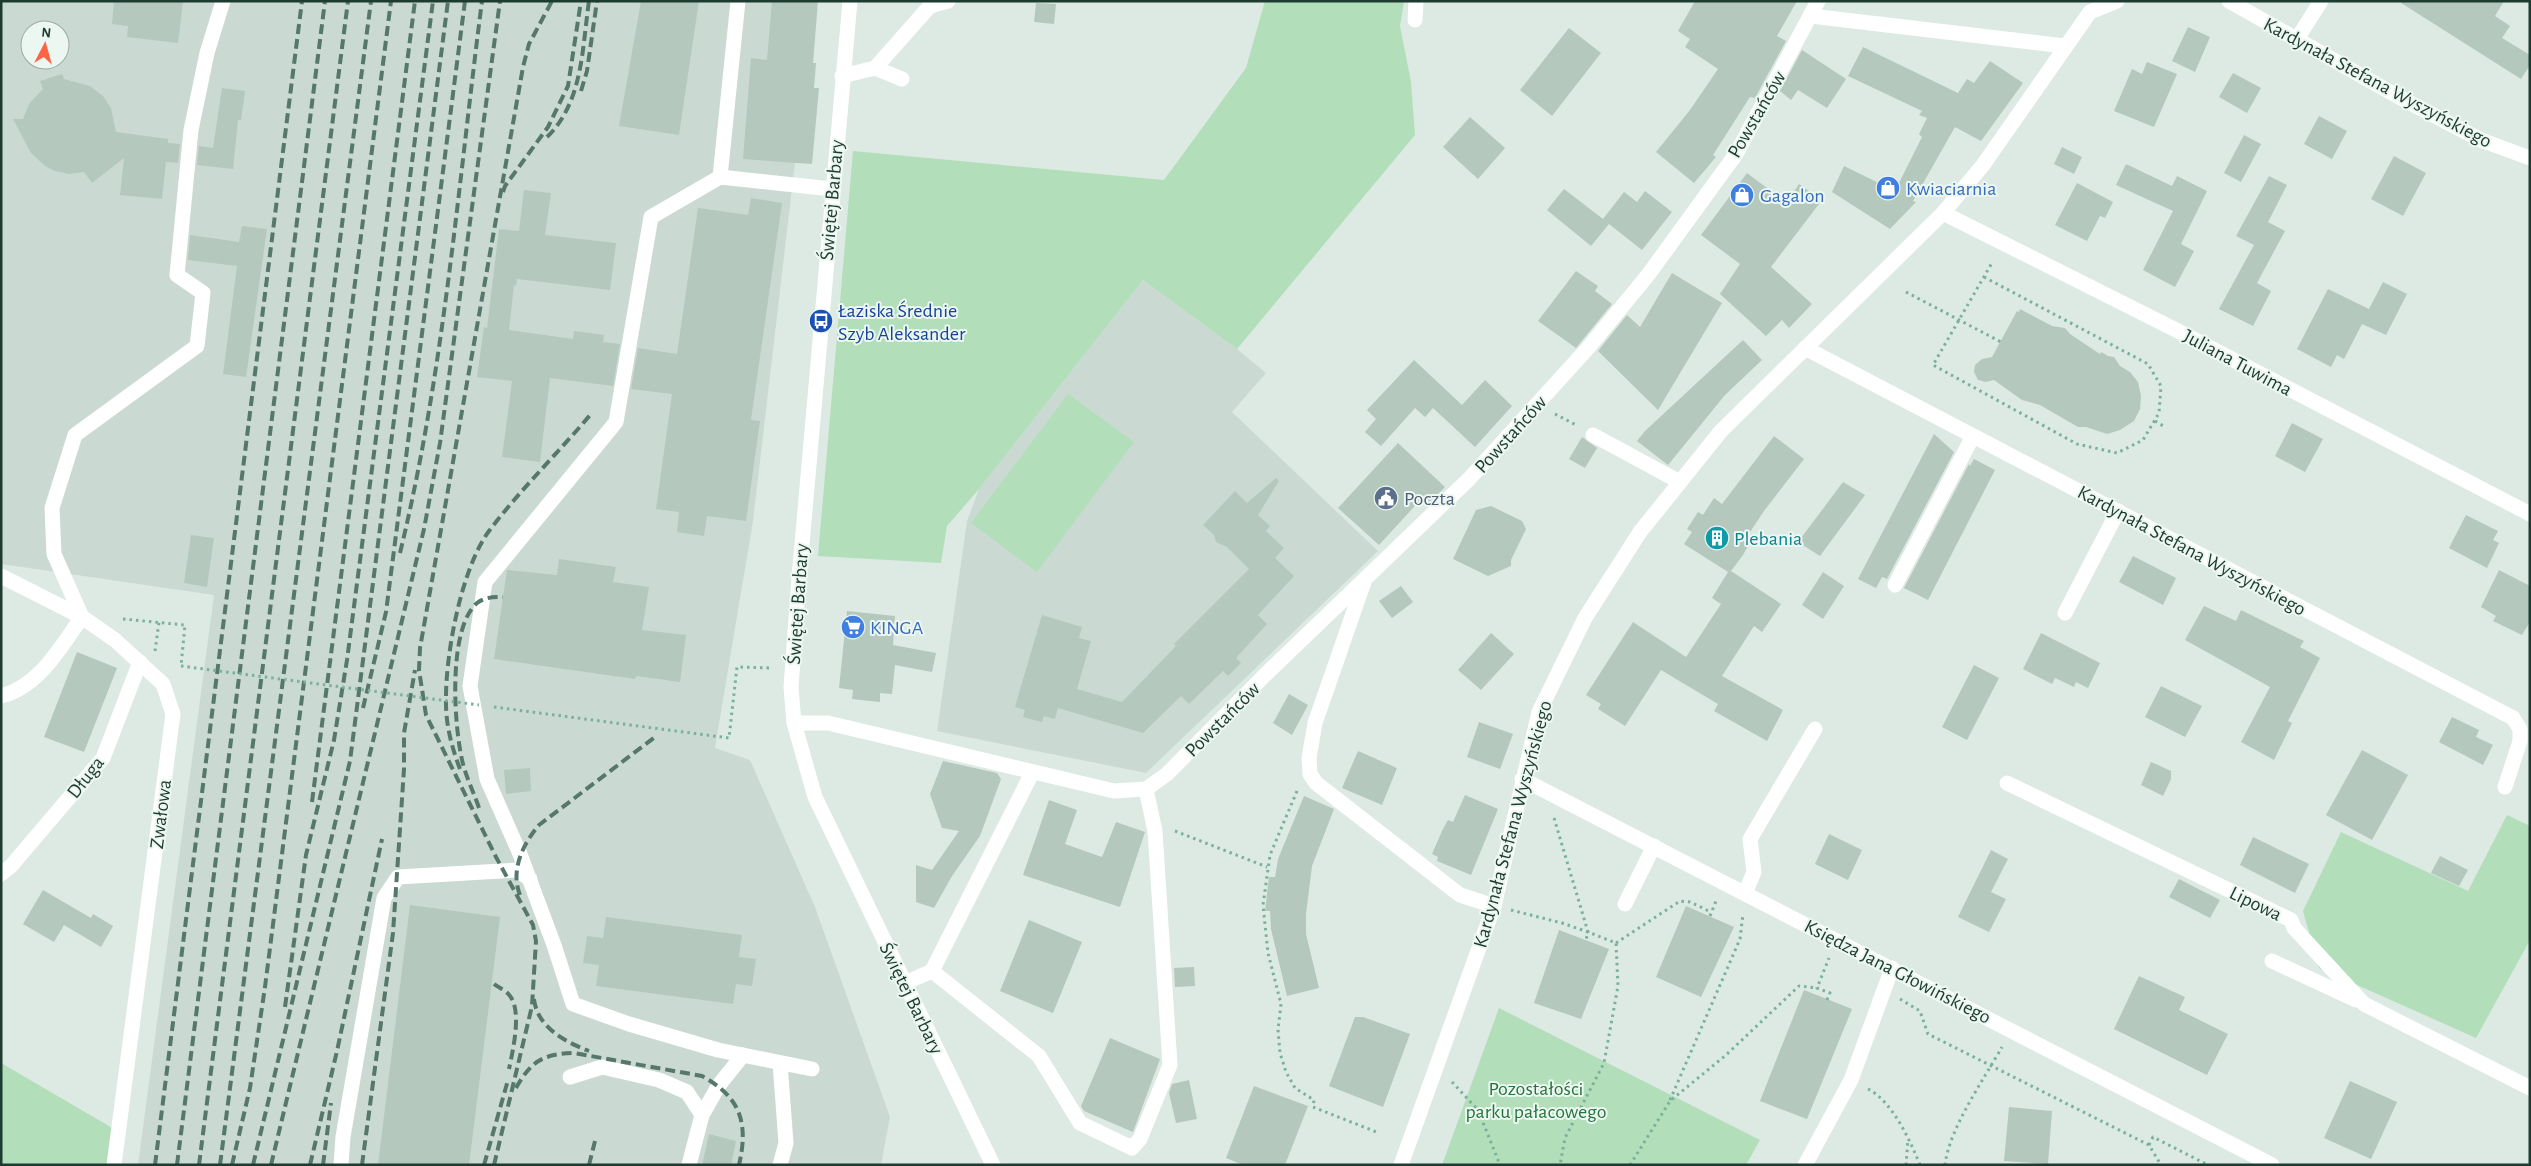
<svg xmlns="http://www.w3.org/2000/svg" width="2531" height="1166" viewBox="0 0 2531 1166" font-family="'Alegreya Sans',sans-serif">
<style>
.built{fill:#cadad2;fill-rule:evenodd}
.green{fill:#b2deba}
.building{fill:#b4c8be}
.lines{fill:none;stroke-linecap:round;stroke-linejoin:round}
.path{stroke:#79b19b;stroke-width:3;stroke-dasharray:2.5 4;stroke-linecap:butt}
.minor{stroke:#fff;stroke-width:15}
.rail{stroke:#56776b;stroke-width:4;stroke-dasharray:10 5;stroke-linecap:butt}
.path-bridge{stroke:#79b19b;stroke-width:3;stroke-dasharray:2.5 4;stroke-linecap:butt}
.labels{text-anchor:middle;stroke-width:4;stroke-linejoin:round;paint-order:stroke}
.street-label{font-size:20px;fill:#1d3b30;stroke:#edf7f1}
.shop-label{font-size:20px;fill:#366cbe;stroke:#edf7f1;text-anchor:start}
.transit-label{font-size:20px;fill:#164399;stroke:#edf7f1;text-anchor:start}
.service-label{font-size:20px;fill:#4e5e75;stroke:#edf7f1;text-anchor:start}
.culture-label{font-size:20px;fill:#0d838f;stroke:#edf7f1;text-anchor:start}
.park-label{font-size:20px;fill:#23753c;stroke:#edf7f1}
</style>
<rect width="100%" height="100%" fill="#dceae3"/>
<g class="built">
<path d="M1,1H814L753,521L715,748L750,760L815,907L890,1117L881,1165H138L214,595L1,564ZM30,30H60V60H30Z"/>
<path d="M1143,280L1237,349L1266,373L1232,412L1378,551L1146,773L937,731L967,521L979,489Z"/>
</g>
<g class="green">
<path d="M1265,1H1404L1400,26L1411,82L1415,135L1237,349L1143,280L979,489L947,526L941,563L818,556L853,151L1164,180L1246,68Z"/>
<path d="M1068,394L1134,442L1037,572L971,523Z"/>
<path d="M2507,815L2530,826V940L2476,1038L2319,968L2303,911L2341,832L2468,891Z"/>
<path d="M1499,1008L1760,1140L1746,1165H1442Z"/>
<path d="M1,1063L114,1129L109,1165H1Z"/>
</g>
<g class="building">
<path d="M114,1H183L178,43L127,37L128,26L112,24Z"/>
<path d="M641,1H699L679,135L619,126Z"/>
<path d="M772,1H818L813,63H816L814,88H819L812,164L743,159L751,58L767,60Z"/>
<path d="M1695,1H1797L1777,36L1786,41L1755,98L1750,97L1713,155L1716,157L1694,183L1656,152L1690,110L1718,69L1685,47L1690,39L1678,31Z"/>
<path d="M2398,1H2504L2495,16L2510,26L2502,38L2530,55V65L2521,79Z"/>
<path d="M1036,3L1056,4L1054,24L1034,22Z"/>
<path d="M2188,27L2210,37L2195,72L2172,61Z"/>
<path d="M1569,28L1601,53L1552,116L1520,90Z"/>
<path d="M1863,47L1958,93L1967,79L1974,83L1990,61L2023,83L1981,141L1955,127L1913,201L1916,202L1890,229L1832,192L1844,166L1895,191L1922,137L1919,134L1927,118L1919,115L1922,111L1848,76Z"/>
<path d="M1802,50L1846,79L1827,108L1798,90L1791,100L1780,91Z"/>
<path d="M2147,62L2177,74L2154,127L2114,111L2132,69L2142,74Z"/>
<path d="M2233,73L2261,88L2247,113L2219,97Z"/>
<path d="M62,74L64,79L90,86L103,96L111,108L116,132L168,139V143L180,144L178,163L166,162L162,199L120,195L124,158L92,183L84,172L69,174L55,171L45,166L31,153L13,119H23L29,104L43,89L40,81Z"/>
<path d="M222,88L245,91L241,120H238L233,169L197,165L199,146L213,148Z"/>
<path d="M2319,116L2347,131L2332,159L2304,144Z"/>
<path d="M1470,117L1505,148L1478,179L1443,147Z"/>
<path d="M2244,135L2261,144L2241,182L2224,173Z"/>
<path d="M2062,147L2082,157L2074,174L2054,164Z"/>
<path d="M2394,156L2426,173L2403,216L2371,199Z"/>
<path d="M2126,164L2172,186L2177,176L2207,191L2181,244L2194,251L2175,287L2143,270L2173,211L2116,185Z"/>
<path d="M1747,173L1787,203L1799,184L1822,200L1771,267L1812,304L1789,328L1782,320L1766,336L1720,294L1740,264L1701,235Z"/>
<path d="M2269,176L2287,185L2268,222L2285,231L2257,283L2271,291L2253,326L2219,309L2254,245L2236,236Z"/>
<path d="M2077,183L2113,202L2105,218L2100,216L2087,241L2055,225Z"/>
<path d="M1564,189L1603,219L1624,192L1637,202L1645,191L1672,212L1642,250L1609,224L1591,246L1547,210Z"/>
<path d="M524,190L551,193L545,235L616,243L610,290L517,279L516,286L514,285L509,330L573,339L574,331L604,335L603,342L620,344L613,386L550,378L540,462L502,457L512,381L477,377L484,327L487,328L499,229L519,231Z"/>
<path d="M751,198L782,203L751,420L760,421L746,521L707,516L704,536L677,532L679,512L656,509L672,394L631,389L638,348L677,354L698,208L748,215Z"/>
<path d="M242,226L267,229L246,377L223,374L237,266L188,260L190,235L239,242Z"/>
<path d="M1576,271L1598,286L1595,291L1612,304L1576,348L1538,321Z"/>
<path d="M1672,273L1722,303L1658,410L1598,351L1627,315L1640,327Z"/>
<path d="M2383,282L2407,294L2386,335L2362,324L2344,359L2337,355L2331,367L2297,349L2328,289L2369,309Z"/>
<path d="M2020,309L2052,326L2065,328L2070,334L2100,354L2101,352L2108,356L2114,357L2120,366L2130,372L2138,382L2141,396L2140,409L2134,421L2120,430L2107,434L2086,427H2078L2040,405L2022,400L1994,380L1986,382L1978,380L1974,372L1975,365L1982,359L1992,357L2017,311L2019,312Z"/>
<path d="M1743,340L1762,360L1725,395L1668,465L1637,441L1645,431Z"/>
<path d="M1414,360L1462,405L1485,380L1512,406L1475,447L1433,408L1425,417L1415,408L1381,446L1365,432L1376,419L1367,410Z"/>
<path d="M2292,423L2323,439L2305,472L2275,456Z"/>
<path d="M1934,434L1954,452L1887,579L1882,577L1876,588L1858,579Z"/>
<path d="M1774,436L1804,459L1764,511L1744,541L1749,544L1743,555L1731,571L1781,604L1762,632L1754,626L1722,676L1783,710L1767,741L1714,711L1718,704L1661,670L1625,726L1598,709L1601,704L1586,695L1633,622L1686,657L1721,604L1712,598L1728,572L1684,544L1692,532L1687,529L1698,512L1703,515L1714,498L1722,504Z"/>
<path d="M1582,437L1597,448L1585,468L1569,459Z"/>
<path d="M1398,443L1445,487L1430,502L1424,496L1379,545L1338,508Z"/>
<path d="M1974,459L1995,470L1928,600L1904,588L1969,464L1970,466Z"/>
<path d="M1276,478L1279,481L1258,515L1270,526L1266,531L1284,548L1275,558L1294,576L1258,615L1267,624L1236,658L1241,663L1228,676L1223,671L1189,704L1181,696L1143,733L1058,708L1055,719L1044,716L1042,722L1023,717L1025,710L1015,707L1042,615L1082,627L1079,638L1091,641L1077,689L1122,702L1176,646L1174,644L1249,569L1227,547L1216,542L1214,535L1203,525L1235,491L1247,503Z"/>
<path d="M1843,482L1865,495L1820,556L1798,542Z"/>
<path d="M1491,506L1522,521L1526,529L1511,560V566L1488,576L1453,559L1476,510Z"/>
<path d="M2466,515L2498,531L2493,540L2499,543L2487,568L2449,548Z"/>
<path d="M191,535L214,538L207,587L184,583Z"/>
<path d="M2133,556L2176,578L2163,605L2119,582Z"/>
<path d="M559,559L616,567L613,582L649,587L642,630L686,635L680,682L636,676L635,679L494,659L507,570L557,575Z"/>
<path d="M2499,570L2530,586V622L2522,635L2493,621L2496,616L2481,607Z"/>
<path d="M1823,572L1844,586L1823,619L1802,605Z"/>
<path d="M1401,586L1413,602L1392,618L1379,601Z"/>
<path d="M2204,606L2236,621L2241,610L2304,641L2300,647L2320,658L2288,721L2292,723L2274,760L2241,742L2270,687L2185,640Z"/>
<path d="M847,611L895,616L893,645L936,653L932,672L895,665L892,694L880,693V702L852,699L853,690L839,688Z"/>
<path d="M1491,633L1514,654L1481,690L1458,670Z"/>
<path d="M2041,633L2100,663L2088,688L2076,682L2074,687L2055,678L2052,684L2023,669Z"/>
<path d="M77,652L117,668L84,752L44,737Z"/>
<path d="M1974,665L1999,678L1967,740L1942,727Z"/>
<path d="M2161,686L2202,706L2185,737L2145,717Z"/>
<path d="M1289,694L1308,705L1292,735L1273,723Z"/>
<path d="M2452,717L2479,730L2476,737L2493,745L2483,765L2439,742Z"/>
<path d="M1479,722L1513,734L1500,769L1467,757Z"/>
<path d="M2362,750L2408,775L2372,840L2326,815Z"/>
<path d="M1358,751L1397,768L1382,805L1342,788Z"/>
<path d="M943,761L997,773L1001,779L980,836L952,876L934,908L916,902V865L932,870L959,831L942,828L930,794Z"/>
<path d="M2151,762L2171,771V779L2163,796L2141,785Z"/>
<path d="M530,768L531,791L506,794L504,770Z"/>
<path d="M1465,795L1498,809L1471,875L1437,861L1438,857L1432,854L1443,829L1448,820L1453,822Z"/>
<path d="M1304,796L1334,809L1312,866L1306,914V934L1319,988L1287,996L1271,929L1270,911H1265L1269,877H1275L1278,859Z"/>
<path d="M1049,800L1077,810L1065,844L1102,857L1116,822L1145,832L1120,907L1023,875Z"/>
<path d="M1829,834L1862,850L1848,880L1815,864Z"/>
<path d="M2253,837L2309,864L2295,893L2240,865Z"/>
<path d="M1991,850L2008,859L1991,892L2006,899L1989,932L1958,917Z"/>
<path d="M2440,856L2468,870L2459,886L2431,873Z"/>
<path d="M2179,879L2220,900L2210,918L2169,897Z"/>
<path d="M43,890L91,918L93,914L113,926L101,947L64,925L54,942L23,924Z"/>
<path d="M410,905L500,917L469,1165H378Z"/>
<path d="M1686,906L1734,927L1701,997L1656,977Z"/>
<path d="M606,917L742,935L739,957L756,959L752,986L736,984L733,1004L596,986L599,965L583,963L587,936L603,938Z"/>
<path d="M1029,920L1082,942L1053,1013L1000,991Z"/>
<path d="M1559,930L1609,949L1581,1019L1534,1003Z"/>
<path d="M1194,967L1195,986L1175,987L1174,968Z"/>
<path d="M2139,976L2185,997L2179,1010L2228,1034L2207,1075L2114,1029Z"/>
<path d="M1804,990L1852,1009L1807,1119L1760,1101Z"/>
<path d="M1355,1017H1363L1410,1034L1383,1107L1329,1086Z"/>
<path d="M1110,1038L1160,1059L1133,1132L1084,1111L1081,1106Z"/>
<path d="M1189,1080L1197,1119L1176,1123L1169,1093L1172,1084Z"/>
<path d="M2350,1081L2397,1102L2371,1159L2324,1138Z"/>
<path d="M1254,1086L1308,1106L1285,1165H1243L1226,1158Z"/>
<path d="M2009,1107L2052,1111L2048,1164L2004,1161Z"/>
<path d="M709,1134L736,1141L731,1165H702Z"/>
</g>
<g class="lines">
<g class="path">
<path d="M1984,277L2148,364L2161,386L2159,413L2143,440L2117,453L2077,444L1933,365L1993,261"/>
<path d="M1906,292L2001,342"/>
<path d="M1555,414L1578,426"/>
<path d="M2155,421L2165,427"/>
<path d="M123,619L185,625L181,666"/>
<path d="M155,651L159,622"/>
<path d="M494,707L729,738L737,667L773,668"/>
<path d="M1297,791L1270,855L1263,905L1268,953L1281,1004L1278,1030L1280,1053L1286,1072L1295,1088L1314,1100L1313,1107L1379,1133"/>
<path d="M1554,818L1588,932L1616,943L1618,986L1604,1063L1565,1138L1560,1165"/>
<path d="M1175,831L1267,867"/>
<path d="M1511,910L1562,923L1588,932L1586,940"/>
<path d="M1710,916L1716,901"/>
<path d="M1616,943L1680,901L1690,902L1711,912"/>
<path d="M1900,999L1920,1011L1928,1034L2149,1145L2161,1165"/>
<path d="M1827,1000L1830,993L1817,988L1829,958"/>
<path d="M1452,1082L1478,1110L1500,1165"/>
<path d="M1868,1089C1892,1101 1910,1140 1920,1165"/>
<path d="M1670,1100L1740,939L1743,914"/>
<path d="M2149,1145L2153,1137L2208,1165"/>
<path d="M1630,1165L1670,1101L1726,1055L1799,986L1817,988"/>
<path d="M1906,1165L1908,1139"/>
<path d="M1945,1165C1949,1129 1984,1079 2002,1047"/>
</g>
<g class="minor">
<path d="M738,1L720,177L832,189"/>
<path d="M850,1L799,578L791,687L794,723L815,797L993,1165"/>
<path d="M2229,1L2399,97L2481,140L2530,158"/>
<path d="M1811,16L2065,46"/>
<path d="M1415,20L1416,1"/>
<path d="M2297,39L2321,1"/>
<path d="M875,68L902,79"/>
<path d="M842,76L875,68L930,6L948,1"/>
<path d="M720,177L651,217L616,422L485,582L470,686L487,779L520,854L554,945L573,1004L629,1024L718,1050L812,1069"/>
<path d="M1943,213L2176,330L2530,514"/>
<path d="M1805,348L2513,718L2520,729V741L2505,787"/>
<path d="M1593,435L1680,482"/>
<path d="M1,576L82,617"/>
<path d="M1364,582L1315,723L1309,758L1310,774L1316,783L1460,895L1494,906"/>
<path d="M1895,585L1973,436"/>
<path d="M2065,613L2118,511"/>
<path d="M82,617L54,554L52,508L75,435L197,346L203,293L177,275L191,130L207,53L223,1"/>
<path d="M1,696C39,687 61,646 82,617L115,640L163,684L173,714L114,1165"/>
<path d="M794,723H828L1114,791L1146,789L1167,774L1267,673L1469,479L1588,348L1648,275L1736,154L1818,1"/>
<path d="M1522,779L2272,1165"/>
<path d="M2007,783L2291,920L2294,928L2364,1004L2530,1088"/>
<path d="M1,874L11,866L103,758L140,662"/>
<path d="M1745,893L1754,872L1750,839L1815,729"/>
<path d="M1625,904L1654,846"/>
<path d="M2272,961L2356,1000"/>
<path d="M932,971L1039,1056L1080,1123L1132,1148L1140,1139L1170,1065L1155,831L1146,789"/>
<path d="M932,971L1032,773"/>
<path d="M905,983L932,971"/>
<path d="M780,1063L786,1143L780,1165"/>
<path d="M570,1077L602,1067L659,1080L687,1092L702,1115"/>
<path d="M341,1165L343,1137L384,898L398,877L517,870L530,879"/>
<path d="M689,1165L702,1115L719,1085L743,1055"/>
<path d="M1401,1165L1494,906L1539,712L1585,618L1640,532L1721,431L1943,213L1983,165L2090,12L2117,1"/>
<path d="M1805,1165L1851,1080L1892,968"/>
</g>
<g class="rail">
<path d="M581,91L587,71L597,1"/>
<path d="M547,137C583,102 582,49 589,1"/>
<path d="M503,192L505,186L548,127L568,86L581,1"/>
<path d="M400,553C444,372 458,186 482,1"/>
<path d="M363,708L386,612L465,1"/>
<path d="M460,769C452,748 446,726 446,703C445,656 461,569 489,531C520,490 558,453 591,414"/>
<path d="M312,802L415,1"/>
<path d="M479,808C474,793 467,779 463,764C454,729 447,629 477,603C485,597 494,597 503,597"/>
<path d="M520,895C510,870 523,844 539,825L655,737"/>
<path d="M494,984C499,988 506,990 510,996C522,1011 513,1050 509,1069"/>
<path d="M534,999C537,1027 565,1042 589,1051"/>
<path d="M285,1007L306,855L334,740L347,660L433,1"/>
<path d="M516,1088C531,1061 543,1054 574,1053L702,1076C740,1097 749,1122 739,1165"/>
<path d="M155,1165L302,1"/>
<path d="M177,1165L325,1"/>
<path d="M199,1165L348,1"/>
<path d="M220,1165L371,1"/>
<path d="M232,1165L250,1088L265,987L391,1"/>
<path d="M253,1165L350,761L448,1"/>
<path d="M271,1165L424,529L440,443L500,1"/>
<path d="M310,1165L337,1051L382,839"/>
<path d="M323,1165L331,1103"/>
<path d="M362,1165L393,933L404,769V733L415,670"/>
<path d="M484,1165L508,1080"/>
<path d="M494,1165L532,1006L536,941L533,925L496,857L426,715L419,670L420,648L523,67L529,44L552,1"/>
<path d="M589,1165L595,1141"/>
</g>
<path class="path-bridge" d="M181,666L479,705"/>
</g>
<defs>
<g id="shop-disc" transform="scale(1.25)"><circle r="9.5" fill="#3f7fe0" stroke="#edf7f1"/><path d="M-5-2.5h2.3a2.7 3.5 0 0 1 5.4 0H5L5.5 6h-11ZM-1.5-2.5h3a1.5 2.3 0 0 0-3 0Z" fill="#fff"/></g>
<g id="bus-disc" transform="scale(1.25)"><circle r="9.5" fill="#1a4fb4" stroke="#edf7f1"/><path d="M-5-6H5V4H4V6H2V4H-2V6H-4V4H-5ZM-3.5-4V0h7V-4ZM-3.5 1.2v1.5H-2V1.2ZM2 1.2v1.5H3.5V1.2Z" fill="#fff"/></g>
<g id="civic-disc" transform="scale(1.25)"><circle r="9.5" fill="#5c6f8a" stroke="#edf7f1"/><path d="M-.6-6.5H3V-4.5H.6V-3L4-1V1h2V6H-6V1h2V-1L-.6-3ZM-1.2 2.5V6h2.4V2.5Z" fill="#fff"/></g>
<g id="building-disc" transform="scale(1.25)"><circle r="9.5" fill="#0f9aa8" stroke="#edf7f1"/><path d="M-4-6H4V6H1V3H-1V6H-4ZM-2.5-4.3h1.7v1.8h-1.7ZM.8-4.3h1.7v1.8H.8ZM-2.5-1h1.7V.8h-1.7ZM.8-1h1.7V.8H.8Z" fill="#fff"/></g>
<g id="supermarket-disc" transform="scale(1.25)"><circle r="9.5" fill="#3f7fe0" stroke="#edf7f1"/><path d="M-6-5.5h2.5l.6 2H6L4.5 2H-2.5L-4.4-4H-6ZM-1.5 3.2a1.3 1.3 0 1 0 .1 0ZM3 3.2a1.3 1.3 0 1 0 .1 0Z" fill="#fff"/></g>
</defs>
<g fill-rule="evenodd">
<use href="#shop-disc" x="1888" y="188"/>
<use href="#shop-disc" x="1742" y="195"/>
<use href="#bus-disc" x="821" y="321"/>
<use href="#civic-disc" x="1386" y="498"/>
<use href="#building-disc" x="1717" y="538"/>
<use href="#supermarket-disc" x="853" y="627"/>
</g>
<g class="labels">
<g class="street-label">
<text transform="translate(2378 82) rotate(28)" y="7">Kardynała Stefana Wyszyńskiego</text>
<text transform="translate(1756 114) rotate(-60)" y="7">Powstańców</text>
<text transform="translate(831 200) rotate(-85)" y="7">Świętej Barbary</text>
<text transform="translate(2238 362) rotate(28)" y="7">Juliana Tuwima</text>
<text transform="translate(1510 434) rotate(-48)" y="7">Powstańców</text>
<text transform="translate(2192 550) rotate(28)" y="7">Kardynała Stefana Wyszyńskiego</text>
<text transform="translate(797 604) rotate(-86)" y="7">Świętej Barbary</text>
<text transform="translate(1222 719) rotate(-45)" y="7">Powstańców</text>
<text transform="translate(85 777) rotate(-52)" y="7">Długa</text>
<text transform="translate(160 814) rotate(-83)" y="7">Zwałowa</text>
<text transform="translate(1512 824) rotate(-75)" y="7">Kardynała Stefana Wyszyńskiego</text>
<text transform="translate(2256 903) rotate(26)" y="7">Lipowa</text>
<text transform="translate(1898 971) rotate(27)" y="7">Księdza Jana Głowińskiego</text>
<text transform="translate(912 998) rotate(64)" y="7">Świętej Barbary</text>
</g>
<g class="shop-label">
<text x="1906" y="195">Kwiaciarnia</text>
<text x="1760" y="202">Gagalon</text>
<text x="870" y="634">KINGA</text>
</g>
<g class="transit-label">
<text x="838" y="317">Łaziska Średnie<tspan x="838" dy="23">Szyb Aleksander</tspan></text>
</g>
<g class="service-label">
<text x="1404" y="505">Poczta</text>
</g>
<g class="culture-label">
<text x="1734" y="545">Plebania</text>
</g>
<g class="park-label">
<text x="1536" y="1095">Pozostałości<tspan x="1536" dy="23">parku pałacowego</tspan></text>
</g>
</g>
<rect width="2531" height="1166" fill="none" stroke="#1d3b30" stroke-width="5"/>
<g transform="translate(45 45) rotate(6)"><circle r="24" fill="#edf7f1" stroke="#9aaca4"/>
<path d="M0-4L9 19L0 12L-9 19Z" fill="#ff6345"/>
<text y="-8" font-size="14" font-weight="bold" text-anchor="middle" fill="#1d3b30">N</text>
</g>
</svg>
